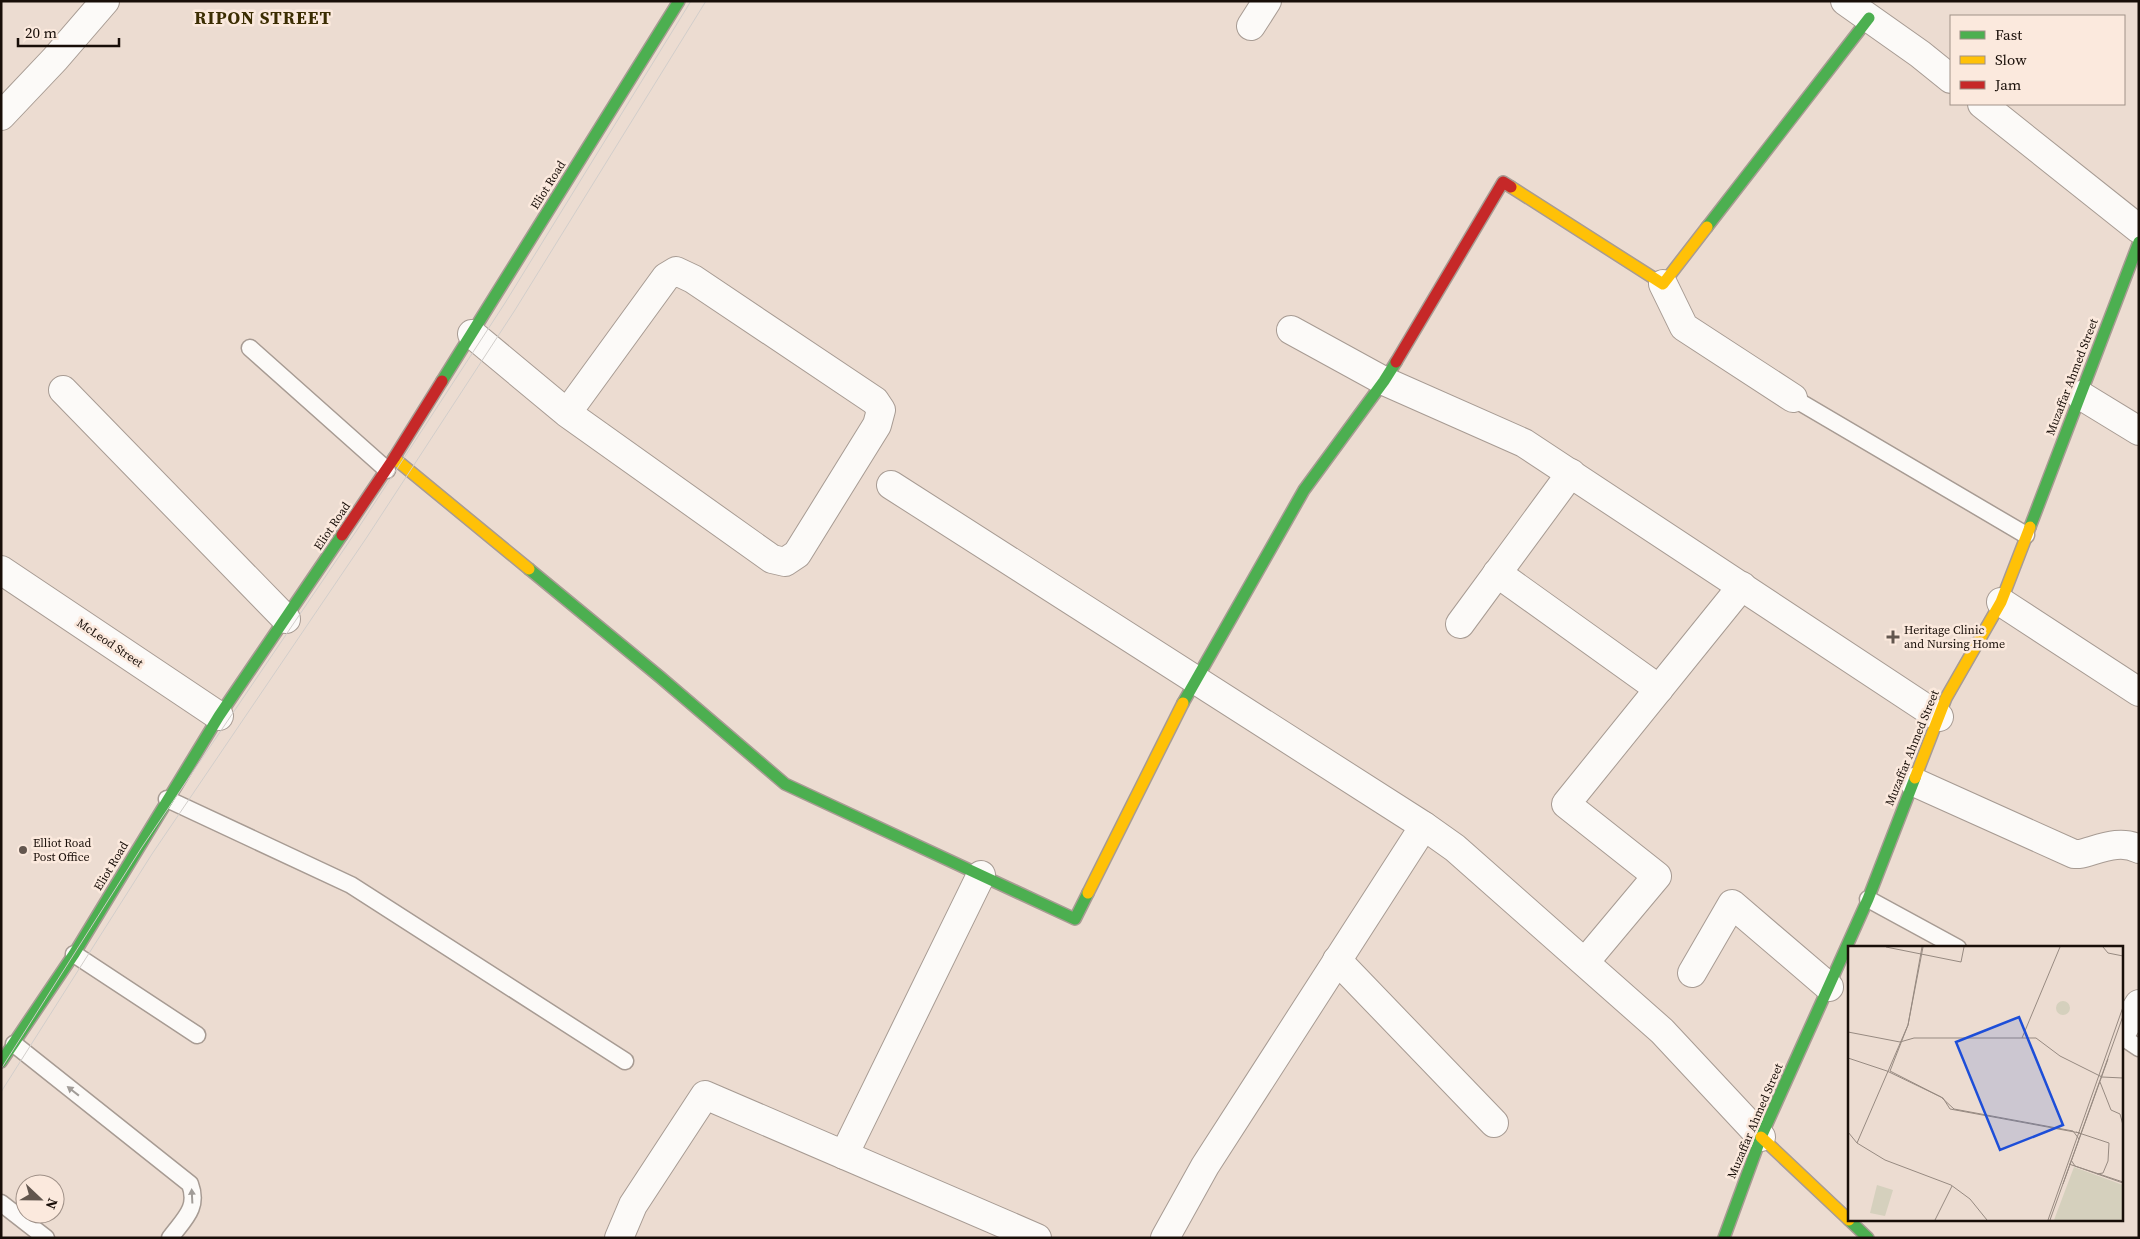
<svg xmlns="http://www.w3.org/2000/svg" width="2140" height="1239" viewBox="0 0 2140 1239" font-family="'Source Serif 4',serif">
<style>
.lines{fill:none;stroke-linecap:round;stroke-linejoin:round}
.lane-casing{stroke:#a79b93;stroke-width:19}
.street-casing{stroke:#a79b93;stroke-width:30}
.fast-casing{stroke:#a79b93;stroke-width:14}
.slow-casing{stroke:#a79b93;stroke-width:14}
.jam-casing{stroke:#a79b93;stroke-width:14}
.lane{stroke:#fcfaf8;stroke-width:16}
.street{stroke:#fcfaf8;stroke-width:28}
.fast{stroke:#4caf50;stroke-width:11}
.slow{stroke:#ffc107;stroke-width:11}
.jam{stroke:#c62828;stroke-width:11}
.tram{stroke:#d2cecb;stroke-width:1}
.oneway{fill:#a19c98}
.poi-dot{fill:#62564e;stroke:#fbe9dd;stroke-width:2}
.labels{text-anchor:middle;stroke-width:5;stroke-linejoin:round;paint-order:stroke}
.street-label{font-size:12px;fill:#180e08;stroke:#fbe9dd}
.poi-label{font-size:12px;fill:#180e08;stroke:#fbe9dd;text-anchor:start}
.district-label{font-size:18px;font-weight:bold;letter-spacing:1px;fill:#3b2d02;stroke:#fbe9dd}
.inset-road{fill:none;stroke:#978a81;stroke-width:1}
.view{fill:#1d4ed8;fill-opacity:0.15;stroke:#1d4ed8;stroke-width:2.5}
.inset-edge{fill:none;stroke:#180e08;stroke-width:2.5}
</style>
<rect width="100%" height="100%" fill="#ecdcd1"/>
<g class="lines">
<g class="lane-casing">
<g id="lane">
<path d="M250,348L387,470"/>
<path d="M1793,398L2026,535"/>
<path d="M167,799L351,885L625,1061"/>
<path d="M1868,899L1958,948"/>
<path d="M74,954L197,1035"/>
<path d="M2121,1036L2139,1048"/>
<path d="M14,1044L190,1184C199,1208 184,1219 170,1238"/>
<path d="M1,1203L46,1238"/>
</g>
</g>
<g class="street-casing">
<g id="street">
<path d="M1845,1L1920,54L1951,79"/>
<path d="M1251,26L1267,1"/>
<path d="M1982,104L2139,229"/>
<path d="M1,116L55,59L105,1"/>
<path d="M1663,284L1684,327L1793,398"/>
<path d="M1291,330L1384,381L1524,443L1939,717"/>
<path d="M472,334L567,413L666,277L676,271L693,279L875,401L881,410L877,425L797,554L785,562L772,559L567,413"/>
<path d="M63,390L286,619"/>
<path d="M2080,395L2139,431"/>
<path d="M891,485L1424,826L1455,848L1662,1031L1761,1137"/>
<path d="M1,570L219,716"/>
<path d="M1497,573L1659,689"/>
<path d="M2001,602L2139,692"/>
<path d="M1460,624L1571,473"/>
<path d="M1914,782L2074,854H2080C2100,849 2120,839 2139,849"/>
<path d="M1337,960L1494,1123"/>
<path d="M1585,962L1657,876L1566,804L1742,586"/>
<path d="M1692,973L1732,904L1829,987"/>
<path d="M2121,1033L2139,1004"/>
<path d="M844,1155L981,875"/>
<path d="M619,1238L633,1205L705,1095L1037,1238"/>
<path d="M1165,1238L1205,1166L1424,826"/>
</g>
</g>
<g class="fast-casing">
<g id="fast">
<path d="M1707,227L1869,18"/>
<path d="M442,381L679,1"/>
<path d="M2030,527L2139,242"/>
<path d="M529,569L660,677L785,784L1075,919L1088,893"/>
<path d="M1183,703L1304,490L1384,381L1396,362"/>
<path d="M1,1062L74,954L219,716L342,535"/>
<path d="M1849,1220L1868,1238"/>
<path d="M1724,1238L1761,1137L1868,899L1915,778"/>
</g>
</g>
<g class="slow-casing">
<g id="slow">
<path d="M1511,187L1663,284L1707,227"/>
<path d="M394,458L529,569"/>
<path d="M1915,778L1946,698L2001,602L2030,527"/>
<path d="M1088,893L1183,703"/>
<path d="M1761,1137L1849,1220"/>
</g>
</g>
<g class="jam-casing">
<g id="jam">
<path d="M1396,362L1503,182L1511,187"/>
<path d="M342,535L394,458L442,381"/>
</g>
</g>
<use href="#lane" class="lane"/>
<use href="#street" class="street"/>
<use href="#fast" class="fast"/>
<use href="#slow" class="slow"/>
<use href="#jam" class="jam"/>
<g class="tram">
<path d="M1,1069L142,847L357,530L505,303L691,1"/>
<path d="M1,1092L152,854L367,537L515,310L706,1"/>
</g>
</g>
<defs><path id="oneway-solid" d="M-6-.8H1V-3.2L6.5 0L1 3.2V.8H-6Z" transform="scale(1.25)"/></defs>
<g class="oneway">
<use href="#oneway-solid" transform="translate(73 1091) rotate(-142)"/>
<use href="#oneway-solid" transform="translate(192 1196) rotate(-93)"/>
</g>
<g class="poi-dot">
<path d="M1890.5 629.5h5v5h5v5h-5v5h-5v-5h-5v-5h5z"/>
<circle cx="23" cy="850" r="5"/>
</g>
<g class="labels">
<g class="street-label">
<text transform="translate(548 185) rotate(-58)" y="4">Eliot Road</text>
<text transform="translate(2072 377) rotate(-69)" y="4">Muzaffar Ahmed Street</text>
<text transform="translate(332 526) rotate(-56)" y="4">Eliot Road</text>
<text transform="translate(110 643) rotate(34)" y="4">McLeod Street</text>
<text transform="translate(1912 748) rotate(-68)" y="4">Muzaffar Ahmed Street</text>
<text transform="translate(111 866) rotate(-59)" y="4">Eliot Road</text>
<text transform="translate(1755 1121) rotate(-67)" y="4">Muzaffar Ahmed Street</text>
</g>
<g class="poi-label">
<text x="1904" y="634">Heritage Clinic<tspan x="1904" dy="14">and Nursing Home</tspan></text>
<text x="33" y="847">Elliot Road<tspan x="33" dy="14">Post Office</tspan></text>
</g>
<g class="district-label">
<text x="263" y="24">RIPON STREET</text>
</g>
</g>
<g transform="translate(1848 946)">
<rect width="275" height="275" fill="#ecdcd1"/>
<path d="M208 62a7 7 0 1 1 14 0a7 7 0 1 1-14 0ZM226,221L275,239V274H206ZM29,239L45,244L37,270L22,267Z" fill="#d5d0bd"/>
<path class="inset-road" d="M38,1L113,16L116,1M75,1L60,79L42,125L93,151L106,163L225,185L231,193M255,1L260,7L275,10M0,86L52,96L66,92H188L212,110L254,131M174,92L212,1M0,112L39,125L95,152L102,163L232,187M254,131L275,132M252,136L263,164L272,168L275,179M0,186L9,197L37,214L103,239L122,253L139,274M228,186L261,197L260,215L255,227L249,228M9,197L60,79L74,1M223,214L227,220L275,236M221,218L275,237M215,238L260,113M87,274L104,240M200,274L275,61M202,274L275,70"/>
<path class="view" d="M171,71L215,179L152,204L108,96Z"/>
<rect width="275" height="275" class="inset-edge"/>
</g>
<rect width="2140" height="1239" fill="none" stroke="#180e08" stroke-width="5"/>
<rect x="1950" y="15" width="175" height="90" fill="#fbe9dd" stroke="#a09188"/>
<rect x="1960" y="31" width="25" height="8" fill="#4caf50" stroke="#a09188"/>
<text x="1995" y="40" font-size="15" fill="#180e08">Fast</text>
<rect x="1960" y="56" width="25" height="8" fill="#ffc107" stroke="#a09188"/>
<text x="1995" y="65" font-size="15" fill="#180e08">Slow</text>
<rect x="1960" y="81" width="25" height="8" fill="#c62828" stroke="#a09188"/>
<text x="1995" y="90" font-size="15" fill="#180e08">Jam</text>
<g transform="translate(40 1199) rotate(112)"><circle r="24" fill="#fbe9dd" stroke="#a09188"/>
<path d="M0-4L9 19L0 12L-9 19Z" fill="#62564e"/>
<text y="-8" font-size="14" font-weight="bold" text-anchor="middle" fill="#180e08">N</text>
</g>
<path d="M18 38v8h101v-8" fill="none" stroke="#180e08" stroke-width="2.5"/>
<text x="25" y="38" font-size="15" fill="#180e08" stroke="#fbe9dd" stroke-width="4" paint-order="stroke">20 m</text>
</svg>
